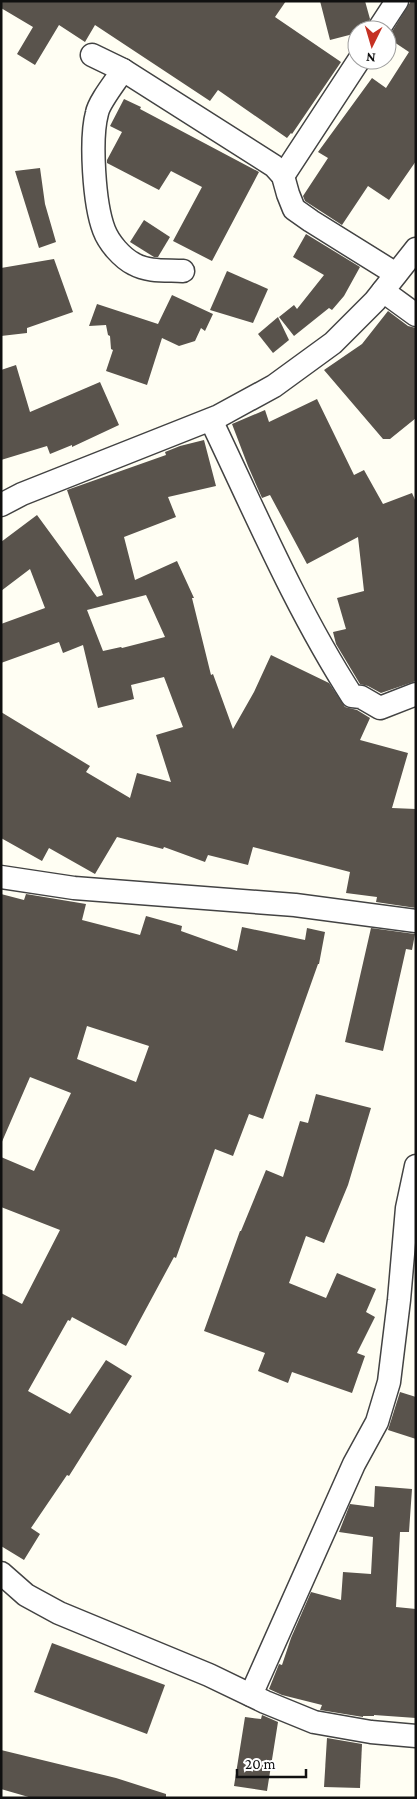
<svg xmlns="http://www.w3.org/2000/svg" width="417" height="1799" viewBox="0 0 417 1799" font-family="'Crimson Pro',serif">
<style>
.building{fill:#59534c;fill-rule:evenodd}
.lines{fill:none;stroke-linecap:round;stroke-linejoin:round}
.minor-casing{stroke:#434343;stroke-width:25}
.minor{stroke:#fff;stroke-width:22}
</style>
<rect width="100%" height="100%" fill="#fffef3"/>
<g class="building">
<path d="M1,1H286L275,17L341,62L292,134L291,133L287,138L218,90L210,101L95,25L85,42L59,25L35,65L17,54L33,27L1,8Z"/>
<path d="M320,1H365L370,19L365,30H357V33L330,40Z"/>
<path d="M411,1H416V161L389,200L368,186L342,225L305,201L303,196L328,158L318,152L372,78L386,88L409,52L388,38Z"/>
<path d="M124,99L141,107L140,109L259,172L212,261L173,241L202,187L171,171L159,190L107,163V160L122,132L110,126Z"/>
<path d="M40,168L45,204L56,242L39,248L15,171Z"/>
<path d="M144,220L170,237L158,257H154L130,242Z"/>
<path d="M306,234L360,267L344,296L332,310L329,308L294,336L279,317L294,305L297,309L324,275L293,257Z"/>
<path d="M54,259L73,312L27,328V333L1,336V268Z"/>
<path d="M227,271L268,289L253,323L210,310Z"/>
<path d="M172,295L213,314L205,331L201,328L195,341L179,346L162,338L147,385L106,371L113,350L111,349L110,336L108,335L106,325L89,326L97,304L158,324Z"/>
<path d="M388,311L408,326L416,328V418L390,439H383L324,370L362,344Z"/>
<path d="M278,317L289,340L273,353L258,334Z"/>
<path d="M16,365L30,412L100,382L119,425L72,447V445L50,454L47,446L1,460V370Z"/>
<path d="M317,399L354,475L364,470L383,504L412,493L416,502V681L381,693L368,686L360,684L336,644L333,632L346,629L337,598L364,591L358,537L307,564L270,495L262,498L248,466L232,424L265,410L269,422Z"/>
<path d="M204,440L216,486L168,497L176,517L124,537L135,580L177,561L194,598H192L211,675L213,674L233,729L254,692L271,655L329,683L345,707L357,710L370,718L360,740L408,753L392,808L416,809V908L376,902L377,897L346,893L350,872L253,847L248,865L208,855L205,862L164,847L163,849L117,837L95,874L49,848L42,861L1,838V712L90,766L86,772L130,798L137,773L171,782L156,735L183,727L164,677L131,685L134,699L98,708L83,645L63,653L59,642L1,663V624L45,608L30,569L1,591V542L37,515L97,597L103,595L67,490L166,455L165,452L180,446ZM146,595L165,637L122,648L121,647L103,651L87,610Z"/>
<path d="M1,894L24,900L26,894L86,904L82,920L140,935L146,916L182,926L181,931L237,951L242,927L305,940L307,928L325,932L319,964H318L263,1119L249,1114L233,1156L215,1149L176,1258L174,1257L126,1346L72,1317L70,1321L68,1320L28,1391L70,1414L106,1360L132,1376L69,1476L67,1475L31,1528L40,1534L24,1560L1,1546V1293L22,1304L60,1230L1,1207V1157L34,1171L71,1093L30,1077L1,1144ZM87,1026L149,1046L136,1082L77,1059Z"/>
<path d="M371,928L415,934L412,950L406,949L383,1051L345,1042Z"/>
<path d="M316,1094L371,1108L348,1185L324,1243L306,1236L289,1283L326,1298L337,1273L376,1289L366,1312L375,1317L357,1353L365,1356L352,1393L292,1372L288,1383L258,1371L265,1353L204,1331L240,1231H241L266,1170L283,1177L300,1121L308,1123Z"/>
<path d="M400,1392L416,1397V1439L388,1430Z"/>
<path d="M375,1486L412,1489L409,1532H400L396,1607L416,1609V1718L374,1715V1716H363V1717L320,1710L322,1705L282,1695L269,1689L279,1664L282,1665L291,1638L311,1592L341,1600L343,1572L371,1574L373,1537L339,1532L350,1504L374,1507Z"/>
<path d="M52,1643L165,1685L147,1734L34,1692Z"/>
<path d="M262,1715L278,1722L267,1791L234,1786L245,1717L261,1719Z"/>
<path d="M327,1738L362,1744L360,1788L324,1787Z"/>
<path d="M1,1750L116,1778L166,1794V1798H32L1,1789Z"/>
</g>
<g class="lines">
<g class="minor-casing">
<g id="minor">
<path d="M378,30L397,1"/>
<path d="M92,55L123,70L274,166L283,176L288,194L294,209L311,221L396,274"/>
<path d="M123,70C116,81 99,102 97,113C90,139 94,204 104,230C109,243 122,258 134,264C148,272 167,270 183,271"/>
<path d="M283,176L359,60"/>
<path d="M383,291L416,315"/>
<path d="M211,420C255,512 296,609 352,696L361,697L380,708L416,694"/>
<path d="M1,505L22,494L219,416L274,386L333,343L375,301L416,249"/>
<path d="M1,877L74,888L295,905L416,921"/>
<path d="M1,1573L26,1595L59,1613L209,1675L265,1702L314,1722L371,1732L416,1736"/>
<path d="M251,1695L354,1464L377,1422L389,1382L399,1300L407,1208L416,1166"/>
</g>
</g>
<use href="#minor" class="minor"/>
</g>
<rect width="417" height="1799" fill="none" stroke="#101010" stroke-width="5"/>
<g transform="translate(372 45) rotate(185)"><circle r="24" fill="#ffffff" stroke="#9f9f9f"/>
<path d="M0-4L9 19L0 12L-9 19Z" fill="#c53123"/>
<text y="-8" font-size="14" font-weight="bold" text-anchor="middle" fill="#101010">N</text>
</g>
<path d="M237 1769v8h69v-8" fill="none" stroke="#101010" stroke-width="2.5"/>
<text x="245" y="1769" font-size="15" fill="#101010" stroke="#ffffff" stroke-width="4" paint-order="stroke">20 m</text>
</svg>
